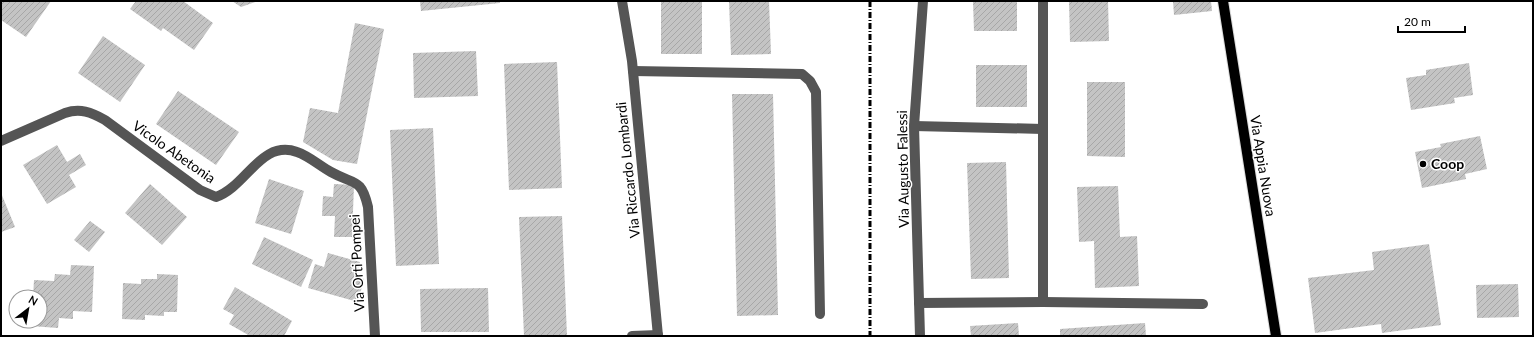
<svg xmlns="http://www.w3.org/2000/svg" width="1534" height="337" viewBox="0 0 1534 337" font-family="Lato,sans-serif">
<style>
.building{fill:url(#building-hatch)}
.lines{fill:none;stroke-linecap:round;stroke-linejoin:round}
.major-casing{stroke:#dbdbdb;stroke-width:12}
.minor{stroke:#555;stroke-width:10}
.major{stroke:#000;stroke-width:10}
.rail{stroke:#000;stroke-width:3;stroke-dasharray:6 2 1 2;stroke-linecap:butt}
.poi-dot{fill:#000;stroke:#fff;stroke-width:1.5}
.labels{text-anchor:middle;stroke-width:3;stroke-linejoin:round;paint-order:stroke}
.street-label{font-size:14px;fill:#000;stroke:#fff}
.poi-label{font-size:14px;font-weight:bold;fill:#000;stroke:#fff;text-anchor:start}
</style>
<defs>
<pattern id="building-hatch" width="6" height="6" patternUnits="userSpaceOnUse"><rect width="6" height="6" fill="#c4c4c4"/><path d="M-1 1l2-2M0 6l6-6M5 7l2-2" fill="none" stroke="#a7a7a7"/></pattern>
</defs>
<rect width="100%" height="100%" fill="#fff"/>
<g class="building">
<path d="M1,1H51L26,37L1,20Z"/>
<path d="M136,1H183L213,23L194,50L163,28L161,31L130,9Z"/>
<path d="M232,1H258L241,7Z"/>
<path d="M420,1H500V3L421,11Z"/>
<rect x="661" y="1" width="41" height="53"/>
<path d="M729,1H769L771,54L731,55Z"/>
<path d="M973,1H1017V31H974Z"/>
<path d="M1069,1H1108L1109,41L1070,42Z"/>
<path d="M1173,1H1211L1212,11L1174,15Z"/>
<path d="M355,23L384,29L357,164L333,160L303,142L310,108L338,113Z"/>
<path d="M103,36L145,65L120,102L78,73Z"/>
<path d="M476,51L478,96L414,98L413,53Z"/>
<path d="M557,62L562,188L509,190L504,64Z"/>
<path d="M1469,63L1473,95L1454,98L1455,103L1411,110L1406,78L1426,75V70Z"/>
<rect x="976" y="65" width="51" height="42"/>
<path d="M1087,82H1125V157L1087,156Z"/>
<path d="M178,91L239,132L216,165L156,124Z"/>
<path d="M732,94H773L778,315L737,316Z"/>
<path d="M433,128L439,264L396,266L390,130Z"/>
<path d="M1480,136L1487,169L1465,174L1466,179L1422,188L1415,152L1441,147L1440,144Z"/>
<path d="M57,145L67,162L80,154L86,165L69,175L76,187L47,204L23,165Z"/>
<path d="M1006,162L1009,278L971,279L967,163Z"/>
<path d="M269,179L304,191L291,234L255,223Z"/>
<path d="M150,184L187,217L162,245L125,213Z"/>
<path d="M334,184L354,185L352,237H334L335,216H322L323,196L333,197Z"/>
<path d="M1118,186L1120,237L1137,236L1139,286L1095,288L1094,241L1079,242L1077,187Z"/>
<path d="M1,193L15,227L1,232Z"/>
<path d="M562,216L567,336H524L519,217Z"/>
<path d="M90,221L105,232L89,252L74,240Z"/>
<path d="M264,237L313,260L301,287L252,264Z"/>
<path d="M1429,244L1441,325L1382,333L1381,324L1315,333L1308,278L1374,270L1372,252Z"/>
<path d="M328,253L360,262L356,277L364,279L358,302L308,288L315,264L324,267Z"/>
<path d="M71,265L94,266L92,312L73,311V319L59,318L58,328L31,326V321H40V297H33L34,280L54,281L55,274L70,275Z"/>
<path d="M157,274L178,275L177,312H164V316L145,315V320L122,319L123,283L141,284V279H157Z"/>
<path d="M1518,284L1519,317L1477,318L1476,285Z"/>
<path d="M235,287L292,321L284,336H250L229,324L234,315L223,309Z"/>
<path d="M488,288L489,332H421L420,289Z"/>
<path d="M1018,323L1019,336H971L970,326Z"/>
<path d="M1145,323L1146,336H1060V329Z"/>
</g>
<g class="lines">
<g class="major-casing">
<path id="major" d="M1223,1L1276,336"/>
</g>
<g class="minor">
<path d="M622,1L632,61L658,336"/>
<path d="M633,71L802,74L810,81L816,92L820,314"/>
<path d="M914,126L1043,129"/>
<path d="M1,141L65,113C80,108 91,112 105,120L200,190L216,197C246,187 261,139 297,152C309,156 320,166 331,172C354,185 361,177 368,207L375,336"/>
<path d="M1043,302V1"/>
<path d="M919,303L1043,302L1203,304"/>
<path d="M632,336L658,335"/>
<path d="M920,336L914,126L923,1"/>
</g>
<use href="#major" class="major"/>
<path class="rail" d="M870,1V336"/>
</g>
<circle class="poi-dot" cx="1423" cy="164" r="4"/>
<g class="labels">
<g class="street-label">
<text transform="translate(174 152) rotate(35)" y="5">Vicolo Abetonia</text>
<text transform="translate(1263 166) rotate(81)" y="5">Via Appia Nuova</text>
<text transform="translate(903 169) rotate(-91)" y="5">Via Augusto Falessi</text>
<text transform="translate(628 170) rotate(-96)" y="5">Via Riccardo Lombardi</text>
<text transform="translate(357 263) rotate(-93)" y="5">Via Orti Pompei</text>
</g>
<g class="poi-label">
<text x="1431" y="169">Coop</text>
</g>
</g>
<rect width="1534" height="337" fill="none" stroke="#000000" stroke-width="4"/>
<g transform="translate(28 309) rotate(31)"><circle r="19" fill="#ffffff" stroke="#999999"/>
<path d="M0-3L7 15L0 10L-7 15Z" fill="#000000"/>
<text y="-6" font-size="11" font-weight="bold" text-anchor="middle" fill="#000000">N</text>
</g>
<path d="M1398 26v6h67v-6" fill="none" stroke="#000000" stroke-width="2"/>
<text x="1404" y="26" font-size="12" fill="#000000" stroke="#ffffff" stroke-width="3" paint-order="stroke">20 m</text>
</svg>
